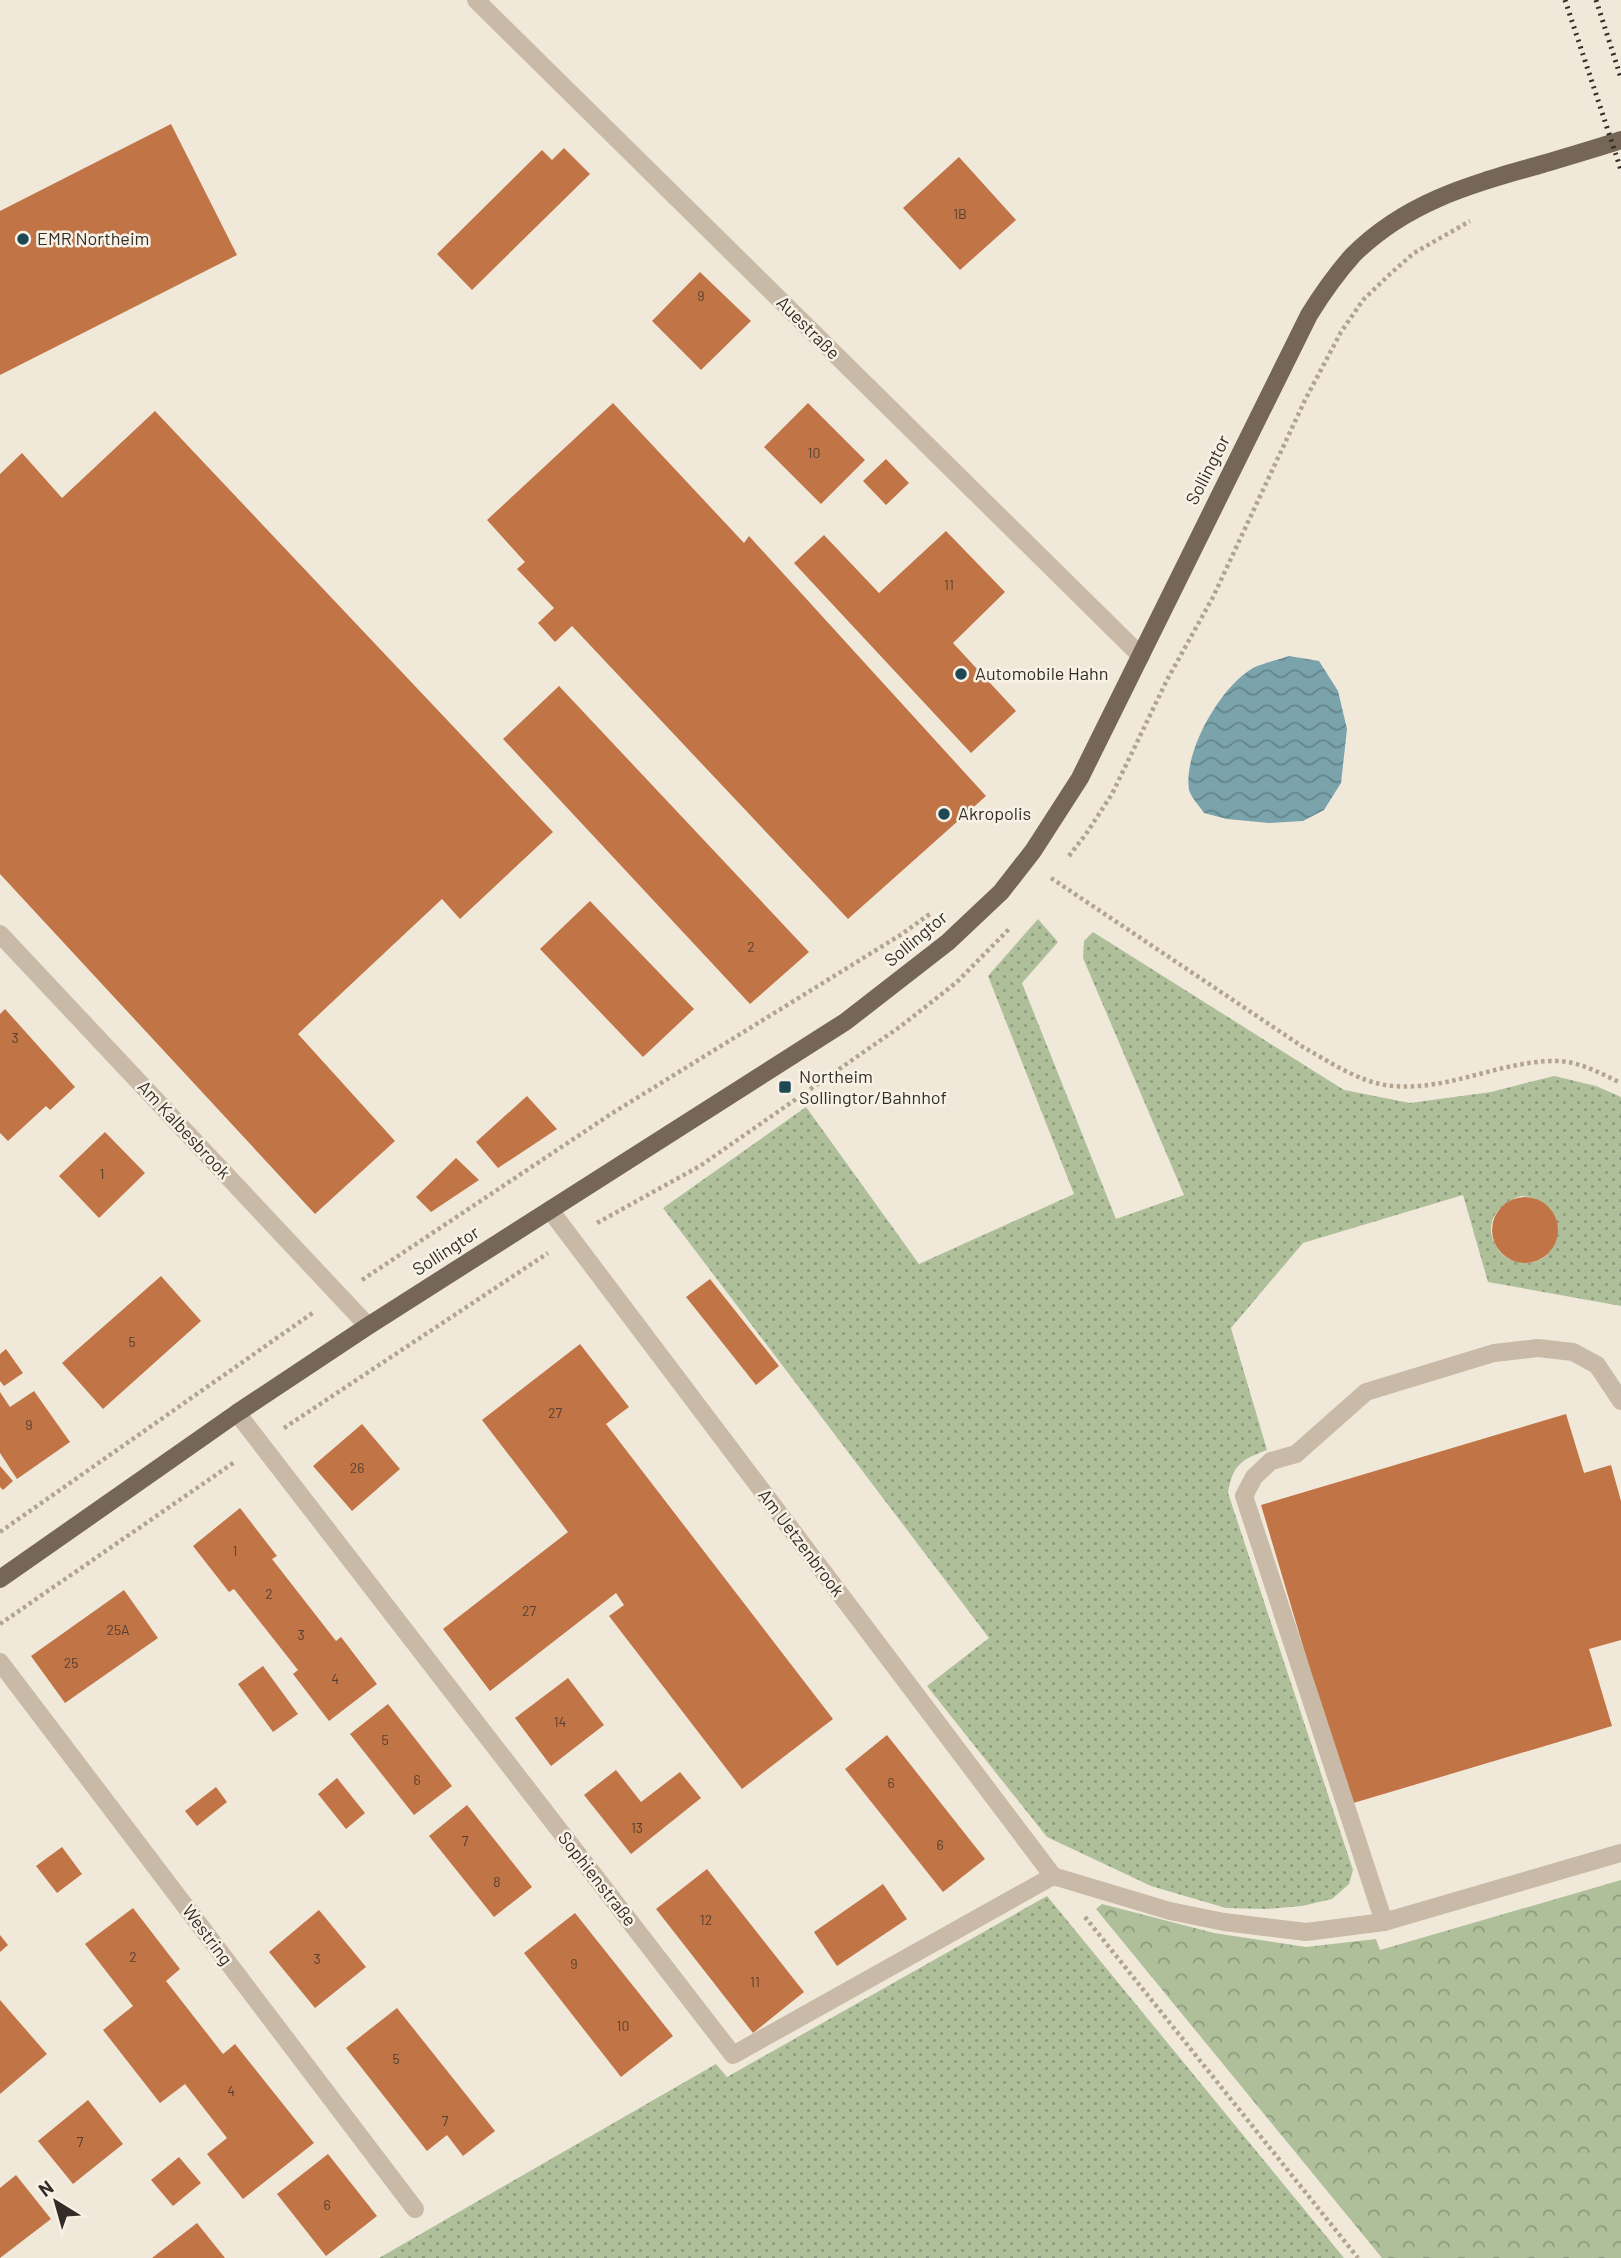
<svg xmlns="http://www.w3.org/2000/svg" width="1621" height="2258" viewBox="0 0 1621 2258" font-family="Barlow,sans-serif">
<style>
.green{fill:url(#green-dots);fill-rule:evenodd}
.forest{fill:url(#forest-crowns)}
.water{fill:url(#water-waves)}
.building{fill:#c17446}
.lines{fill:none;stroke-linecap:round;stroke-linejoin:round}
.path{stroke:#b3a490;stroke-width:4.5;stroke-dasharray:3.5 3.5;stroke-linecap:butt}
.minor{stroke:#c8baa6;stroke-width:18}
.major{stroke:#766658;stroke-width:18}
.rail{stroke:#342d27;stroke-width:5;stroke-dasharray:2 5;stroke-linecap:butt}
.poi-dot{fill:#1e4954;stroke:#f8f2e6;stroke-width:2.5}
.labels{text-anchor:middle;stroke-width:5;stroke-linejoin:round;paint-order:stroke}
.number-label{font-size:14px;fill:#573f2f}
.poi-label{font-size:18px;fill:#342d27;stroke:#f8f2e6;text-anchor:start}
.street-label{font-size:18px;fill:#342d27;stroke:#f8f2e6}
</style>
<defs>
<pattern id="green-dots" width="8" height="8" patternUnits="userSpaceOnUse" patternTransform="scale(1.75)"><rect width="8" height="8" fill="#aebf9a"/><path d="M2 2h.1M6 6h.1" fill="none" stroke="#8e9c7e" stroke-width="1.8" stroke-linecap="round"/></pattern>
<pattern id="forest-crowns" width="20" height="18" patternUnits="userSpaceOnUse" patternTransform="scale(1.75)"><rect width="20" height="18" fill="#aebf9a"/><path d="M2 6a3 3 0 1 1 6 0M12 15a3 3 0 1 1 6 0" fill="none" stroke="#8e9c7e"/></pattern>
<pattern id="water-waves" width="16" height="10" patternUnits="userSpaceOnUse" patternTransform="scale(1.75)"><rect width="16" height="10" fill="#7aa3ac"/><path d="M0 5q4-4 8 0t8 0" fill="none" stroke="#65858c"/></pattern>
</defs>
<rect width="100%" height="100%" fill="#f0e9da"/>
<g class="green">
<path d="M1038,919L1058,942L1022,983L1116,1219L1184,1195L1083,958L1084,941L1093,932L1344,1090L1410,1103L1491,1092L1554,1076L1596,1086L1621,1097V1306L1488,1282L1463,1195L1303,1243L1231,1328L1267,1450C1241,1460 1233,1464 1228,1493L1353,1870L1349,1884L1332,1899L1302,1906L1267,1909L1226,1908L1151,1886L1047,1837L927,1686L989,1638L663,1208L806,1107L919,1264L1074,1194L988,976ZM1521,1196C1578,1200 1561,1276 1515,1261C1506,1259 1499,1253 1495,1244C1483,1222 1500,1202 1521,1196Z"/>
<path d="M1047,1896L1344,2258H379L716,2064L727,2077Z"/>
</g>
<path class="forest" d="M1621,1880V2258H1382L1096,1909L1102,1904L1214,1933L1306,1947L1376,1939L1380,1950Z"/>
<path class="water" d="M1289,656L1319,661L1338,691L1347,729L1341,783L1324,810L1303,821L1269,823L1227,819L1204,813C1200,807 1191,797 1189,790C1183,752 1220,687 1253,668C1263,663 1278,660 1289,656Z"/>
<g class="building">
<path d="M171,124L237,255L0,375V211Z"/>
<path d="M564,148L590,174L472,290L437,254L542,150L552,160Z"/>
<path d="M959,157L1016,220L960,270L903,208Z"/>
<path d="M700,272L751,321L701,370L652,321Z"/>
<path d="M613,403L744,543L749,536L986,796L848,919L572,626L555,642L538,623L554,608L517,569L525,562L487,520Z"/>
<path d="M808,403L865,460L821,504L764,447Z"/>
<path d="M155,411L553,832L460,919L442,899L298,1034L395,1141L315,1214L0,874V474L22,453L62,498Z"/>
<path d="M886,459L909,483L886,505L863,481Z"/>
<path d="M946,531L1005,592L953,643L1016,711L971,753L794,563L824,535L879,593Z"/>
<path d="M559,686L809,952L750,1004L503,739Z"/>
<path d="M590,901L694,1009L643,1057L540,949Z"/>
<path d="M5,1009L75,1087L50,1110L46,1106L8,1141L0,1133V1014Z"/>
<path d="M527,1096L557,1129L498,1168L476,1142Z"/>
<path d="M105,1132L145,1173L99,1218L59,1176Z"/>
<path d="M456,1158L479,1180L431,1212L416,1197Z"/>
<circle cx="1525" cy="1230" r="33"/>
<path d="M161,1276L201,1321L103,1409L62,1363Z"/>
<path d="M710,1279L779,1366L756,1385L686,1297Z"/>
<path d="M580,1344L629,1407L606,1424L833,1719L742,1789L609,1616L624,1605L616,1593L490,1691L443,1629L568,1532L482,1420Z"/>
<path d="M6,1349L23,1373L4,1386L0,1381V1354Z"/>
<path d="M34,1391L70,1442L17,1479L0,1453V1392L10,1407Z"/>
<path d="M1566,1414L1584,1473L1611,1465L1621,1501V1640L1589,1649L1612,1726L1350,1804L1261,1505Z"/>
<path d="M362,1424L400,1469L352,1511L313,1466Z"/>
<path d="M0,1466L13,1481L3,1490L0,1487Z"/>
<path d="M240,1508L277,1556L272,1559L336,1641L341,1637L377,1684L329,1721L293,1674L298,1670L234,1589L229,1592L193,1546Z"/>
<path d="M124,1590L158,1638L65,1703L31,1656Z"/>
<path d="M263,1666L298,1714L273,1732L238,1684Z"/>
<path d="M568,1678L604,1725L551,1766L515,1718Z"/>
<path d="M388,1704L452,1786L414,1815L350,1734Z"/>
<path d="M887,1735L985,1859L943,1892L845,1769Z"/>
<path d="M616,1770L641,1802L680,1772L701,1798L631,1854L584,1795Z"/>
<path d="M337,1778L365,1813L346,1829L318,1794Z"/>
<path d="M216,1787L227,1802L197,1826L185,1811Z"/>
<path d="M467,1805L532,1887L494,1917L429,1836Z"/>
<path d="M62,1847L82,1874L57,1893L36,1866Z"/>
<path d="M707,1869L804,1992L753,2033L656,1909Z"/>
<path d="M883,1884L907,1919L837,1966L814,1932Z"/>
<path d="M133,1908L180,1969L166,1981L223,2054L235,2044L314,2143L243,2199L207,2154L227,2138L185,2084L160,2103L103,2030L133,2006L85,1944Z"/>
<path d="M319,1910L366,1967L315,2008L269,1952Z"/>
<path d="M575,1913L673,2036L621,2077L524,1953Z"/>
<path d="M0,1935L8,1945L0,1952Z"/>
<path d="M0,2000L47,2054L0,2094Z"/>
<path d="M397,2008L495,2131L463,2156L447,2135L427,2151L346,2048Z"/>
<path d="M88,2100L123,2144L73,2184L38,2141Z"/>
<path d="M328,2154L377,2216L326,2256L277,2194Z"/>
<path d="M179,2157L201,2183L173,2206L151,2180Z"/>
<path d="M16,2175L51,2219L0,2258V2188Z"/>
<path d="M197,2223L225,2258H152Z"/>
</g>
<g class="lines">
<g class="path">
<path d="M1069,856L1086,834L1112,794L1167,680L1213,597L1305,400L1341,332L1363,300L1390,274L1414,253L1470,221"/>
<path d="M1051,878L1303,1047C1328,1061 1356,1080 1385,1085C1444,1094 1497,1061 1555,1061C1579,1061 1600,1073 1621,1083"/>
<path d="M597,1223L700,1166L901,1026L957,982L1010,928"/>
<path d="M362,1280L611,1114L902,934L931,913"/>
<path d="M284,1428L548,1253"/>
<path d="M0,1532L314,1312"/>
<path d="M0,1624L236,1461"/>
<path d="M1085,1917L1358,2258"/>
</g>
<g class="minor">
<path d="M476,0L1141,656"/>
<path d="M0,934L368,1326"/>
<path d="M550,1210L1053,1876"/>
<path d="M237,1413L733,2055L1053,1876"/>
<path d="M0,1662L415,2209"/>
<path d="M1053,1876L1170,1911L1224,1922L1306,1932L1384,1922L1621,1853"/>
<path d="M1384,1922L1244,1496L1254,1477L1271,1461L1296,1454L1366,1392L1494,1353L1538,1348L1573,1352L1597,1365L1621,1401"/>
</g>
<path class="major" d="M0,1579L237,1413L368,1326L845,1022L948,942L1001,892L1033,851L1080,778L1309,315C1322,294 1336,274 1353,255C1406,202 1469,185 1539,165C1566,157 1594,149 1621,140"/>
<g class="rail">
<path d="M1565,0L1621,170"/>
<path d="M1596,0L1621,78"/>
</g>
</g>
<g class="poi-dot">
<circle cx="23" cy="239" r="7"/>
<circle cx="961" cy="674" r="7"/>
<circle cx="944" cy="814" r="7"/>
<rect x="778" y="1080" width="14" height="14" rx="3.5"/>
</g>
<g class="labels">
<g class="number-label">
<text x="960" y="219">1B</text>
<text x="701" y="301">9</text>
<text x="814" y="458">10</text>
<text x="949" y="590">11</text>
<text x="751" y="952">2</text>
<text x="15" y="1043">3</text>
<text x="102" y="1179">1</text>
<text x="132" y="1347">5</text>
<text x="555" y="1418">27</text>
<text x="29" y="1430">9</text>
<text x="357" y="1473">26</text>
<text x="235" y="1556">1</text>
<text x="269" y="1599">2</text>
<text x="529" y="1616">27</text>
<text x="118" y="1635">25A</text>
<text x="301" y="1640">3</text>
<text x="71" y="1668">25</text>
<text x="335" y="1684">4</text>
<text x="560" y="1727">14</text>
<text x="385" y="1745">5</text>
<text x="417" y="1785">6</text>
<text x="891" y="1788">6</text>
<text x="637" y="1833">13</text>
<text x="465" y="1846">7</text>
<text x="940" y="1850">6</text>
<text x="497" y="1887">8</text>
<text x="706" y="1925">12</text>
<text x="133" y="1962">2</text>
<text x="317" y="1964">3</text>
<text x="574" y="1969">9</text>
<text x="755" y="1987">11</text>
<text x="623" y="2031">10</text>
<text x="396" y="2064">5</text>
<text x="231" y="2096">4</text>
<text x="445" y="2126">7</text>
<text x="80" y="2147">7</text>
<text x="327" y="2210">6</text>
</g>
<g class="poi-label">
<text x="37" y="245">EMR Northeim</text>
<text x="975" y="680">Automobile Hahn</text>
<text x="958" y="820">Akropolis</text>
<text x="799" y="1083">Northeim<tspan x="799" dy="21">Sollingtor/Bahnhof</tspan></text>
</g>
<g class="street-label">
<text transform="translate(808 328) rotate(45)" y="6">Auestraße</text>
<text transform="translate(1208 470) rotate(-63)" y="6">Sollingtor</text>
<text transform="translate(916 939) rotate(-40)" y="6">Sollingtor</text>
<text transform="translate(184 1130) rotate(47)" y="6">Am Kalbesbrook</text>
<text transform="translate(446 1251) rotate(-33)" y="6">Sollingtor</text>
<text transform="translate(801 1543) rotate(53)" y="6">Am Uetzenbrook</text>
<text transform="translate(597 1879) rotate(52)" y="6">Sophienstraße</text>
<text transform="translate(207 1935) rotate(53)" y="6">Westring</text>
</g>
</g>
<g transform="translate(56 2202) rotate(323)" stroke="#f8f2e6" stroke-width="5" paint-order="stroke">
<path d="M0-5L12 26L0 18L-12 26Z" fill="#342d27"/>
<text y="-10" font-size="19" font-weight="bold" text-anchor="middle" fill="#342d27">N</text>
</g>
</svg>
